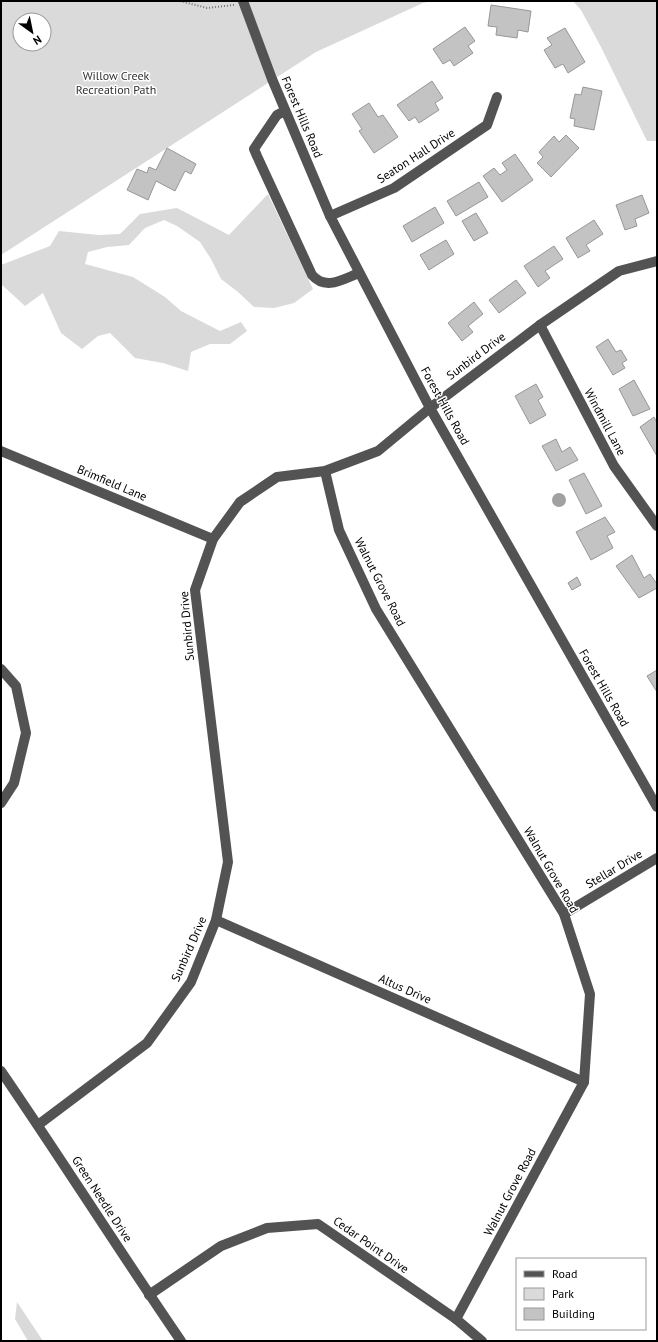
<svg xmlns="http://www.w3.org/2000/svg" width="658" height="1342" viewBox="0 0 658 1342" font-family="'PT Sans',sans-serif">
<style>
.green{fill:#dadada;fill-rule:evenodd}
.water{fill:#a1a1a1}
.building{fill:#c3c3c3;stroke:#979797}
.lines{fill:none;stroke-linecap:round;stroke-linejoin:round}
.path{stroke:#757575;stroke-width:2;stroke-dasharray:1 2;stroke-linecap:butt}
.minor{stroke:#535353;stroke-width:10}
.labels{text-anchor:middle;stroke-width:3;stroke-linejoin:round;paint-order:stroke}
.park-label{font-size:12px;fill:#313131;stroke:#fff}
.street-label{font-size:12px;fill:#000;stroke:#fff}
</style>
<rect width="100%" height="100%" fill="#fff"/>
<g class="green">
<path d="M1,1H432L423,3L316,52L1,255ZM20,20H44V44H20Z"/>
<path d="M573,1H657V141H647L601,47L581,10Z"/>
<path d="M268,194L313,289L294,303L274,308L254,307L238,292L221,279L211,259L200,242L177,226L164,220L145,228L129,245L107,247L88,252L85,264L133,277L165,297L181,311L220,331L241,322L247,331L230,344H210L191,352L188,371L163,363L135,358L110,333L98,336L82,349L61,333L43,293L25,306L1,284V265L50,246L59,231L99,235L120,234L140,214L177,208L229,235Z"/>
<path d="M17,1302L43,1341H28L15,1319Z"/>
</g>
<circle class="water" cx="559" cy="500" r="7"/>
<g class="building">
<path d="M491,5L531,11L528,32L518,30L517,38L496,35L497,27L488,26Z"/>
<path d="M465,27L475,41L468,46L473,53L454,66L450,60L443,64L433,49Z"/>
<path d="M565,28L585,62L568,73L563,64L555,68L544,50L552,45L547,38Z"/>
<path d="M432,81L443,98L435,103L439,110L419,123L415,117L409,121L397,105Z"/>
<path d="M583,87L602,91L594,130L574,126L575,119L570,118L575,94L581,95Z"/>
<path d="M369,103L378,117L383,115L398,137L374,153L359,131L362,129L352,114Z"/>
<path d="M566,135L579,148L551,177L537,163L543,157L539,152L554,136L559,142Z"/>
<path d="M167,148L196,164L191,174L185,171L175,191L156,181L148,200L127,190L137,169L147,173L149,167L156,170Z"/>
<path d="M515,154L533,180L502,202L483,176L494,168L500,175L507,170L502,163Z"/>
<path d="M479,182L488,197L456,216L447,201Z"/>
<path d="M642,195L649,213L635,219L637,226L625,230L616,205Z"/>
<path d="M435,207L444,223L412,242L403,226Z"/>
<path d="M476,213L488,233L474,241L462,221Z"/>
<path d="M594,220L603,234L586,245L590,251L578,258L566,238Z"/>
<path d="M446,240L454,254L429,270L420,255Z"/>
<path d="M554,246L563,259L545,271L550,278L538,287L524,266Z"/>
<path d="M516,280L526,293L499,313L489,300Z"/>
<path d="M474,302L483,314L468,326L473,332L462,341L448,323Z"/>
<path d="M608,339L616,352L621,350L627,360L622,363L625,368L613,375L596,347Z"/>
<path d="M634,380L650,409L633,416L619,389Z"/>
<path d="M536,384L543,397L538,400L546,415L530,424L515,396Z"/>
<path d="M654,417L657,423V456L640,427Z"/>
<path d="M556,439L562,452L570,447L578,460L556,471L542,446Z"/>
<path d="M584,473L602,506L586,514L569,480Z"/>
<path d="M605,517L615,532L607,536L613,548L591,560L576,532Z"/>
<path d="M632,555L644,578L650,574L657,584V588L639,598L616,566Z"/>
<path d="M577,577L581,585L572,590L568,583Z"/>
<path d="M657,670V692L647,676Z"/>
</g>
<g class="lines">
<path class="path" d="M180,1L207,8L234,5"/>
<g class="minor">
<path d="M243,1L272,79L330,216L430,408L657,807"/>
<path d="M285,111L277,115L254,149L257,156L312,275C326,291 343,279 359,273"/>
<path d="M330,216L394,188L487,125L497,97"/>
<path d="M540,325L614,466L657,526"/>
<path d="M1,451L213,539"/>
<path d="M325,471L339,530L376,609L564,914L590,994L584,1082L456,1319"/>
<path d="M1,669L16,686L26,733L14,783L1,803"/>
<path d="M564,914L657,858"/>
<path d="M216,920L584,1082"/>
<path d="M1,1071C62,1160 120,1252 181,1341"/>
<path d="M38,1125L147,1043L191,982L216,920L228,862L195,590L213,539L240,502L277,477L325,471L378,451L430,408L540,325L619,271L657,261"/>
<path d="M149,1295L221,1246L267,1228L318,1224L456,1319L482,1341"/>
</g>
</g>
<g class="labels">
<g class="park-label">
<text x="116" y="80">Willow Creek<tspan x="116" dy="14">Recreation Path</tspan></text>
</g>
<g class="street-label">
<text transform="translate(302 117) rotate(67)" y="4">Forest Hills Road</text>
<text transform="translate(416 156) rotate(-33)" y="4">Seaton Hall Drive</text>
<text transform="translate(476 356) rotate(-37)" y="4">Sunbird Drive</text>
<text transform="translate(445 406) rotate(61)" y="4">Forest Hills Road</text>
<text transform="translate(605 422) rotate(62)" y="4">Windmill Lane</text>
<text transform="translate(112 483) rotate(23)" y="4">Brimfield Lane</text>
<text transform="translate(380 582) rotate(63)" y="4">Walnut Grove Road</text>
<text transform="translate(187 626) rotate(-95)" y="4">Sunbird Drive</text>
<text transform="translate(604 688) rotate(60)" y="4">Forest Hills Road</text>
<text transform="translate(614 869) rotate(-31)" y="4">Stellar Drive</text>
<text transform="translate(551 870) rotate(60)" y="4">Walnut Grove Road</text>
<text transform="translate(189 949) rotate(-66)" y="4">Sunbird Drive</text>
<text transform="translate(405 989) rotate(24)" y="4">Altus Drive</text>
<text transform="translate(510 1192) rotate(-62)" y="4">Walnut Grove Road</text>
<text transform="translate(102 1199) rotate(57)" y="4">Green Needle Drive</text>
<text transform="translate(371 1245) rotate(35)" y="4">Cedar Point Drive</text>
</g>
</g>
<rect width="658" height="1342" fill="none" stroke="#000000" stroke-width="4"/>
<rect x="516" y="1258" width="130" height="72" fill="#ffffff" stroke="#999999"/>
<rect x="524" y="1271" width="20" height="6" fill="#535353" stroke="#999999"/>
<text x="552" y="1278" font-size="12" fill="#000000">Road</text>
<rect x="524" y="1288" width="20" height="12" fill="#dadada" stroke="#999999"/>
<text x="552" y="1298" font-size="12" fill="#000000">Park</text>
<rect x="524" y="1308" width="20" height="12" fill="#c3c3c3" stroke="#999999"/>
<text x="552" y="1318" font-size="12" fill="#000000">Building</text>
<g transform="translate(32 32) rotate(147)"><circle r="19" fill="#ffffff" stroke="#999999"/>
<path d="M0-3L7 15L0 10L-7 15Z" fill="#000000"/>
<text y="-6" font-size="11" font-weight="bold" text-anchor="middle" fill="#000000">N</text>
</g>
</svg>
